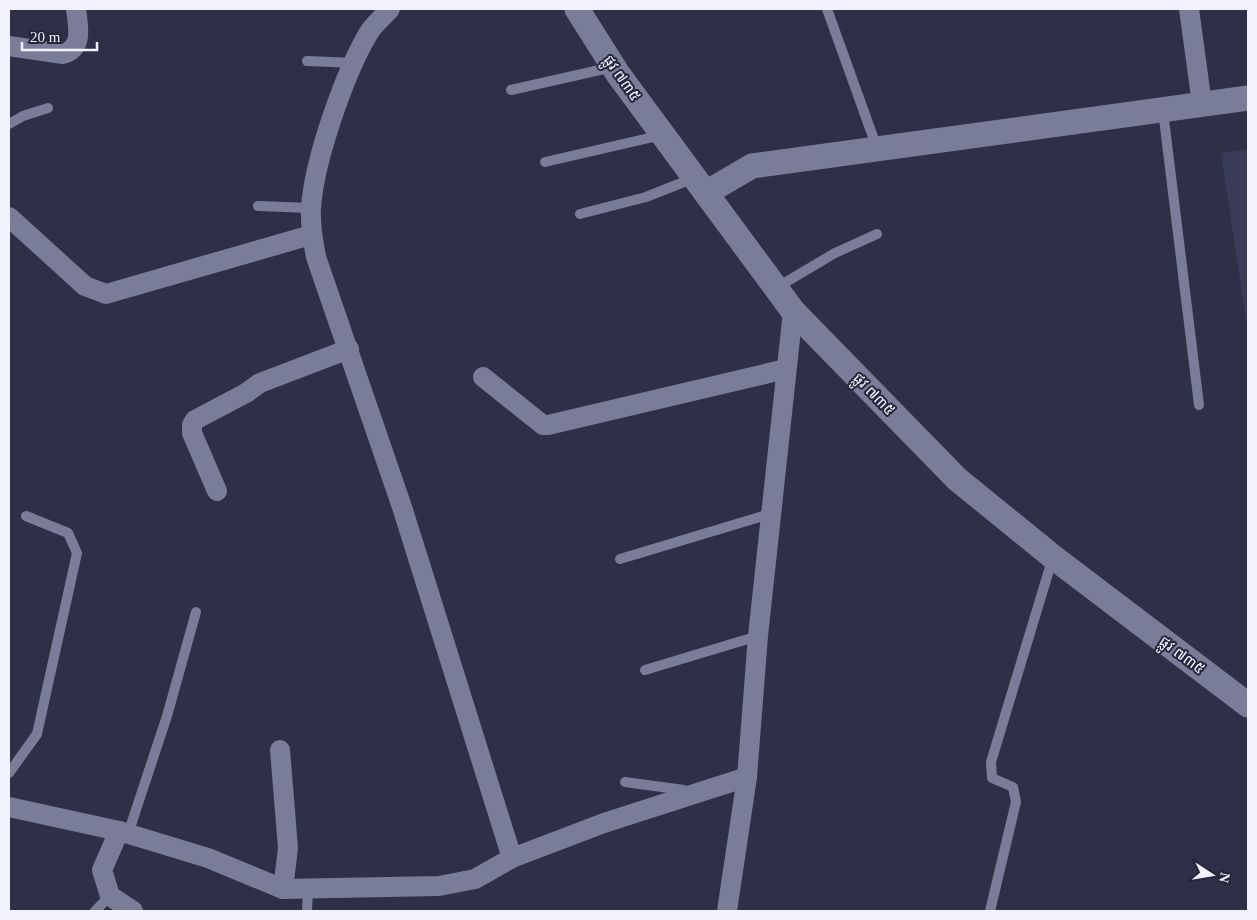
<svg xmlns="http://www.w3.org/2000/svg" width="1257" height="920" viewBox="0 0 1257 920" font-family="'Times New Roman','Noto Sans Khmer',serif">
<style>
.built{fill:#393c57}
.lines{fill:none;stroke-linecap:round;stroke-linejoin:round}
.service{stroke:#7a7d97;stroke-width:10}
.minor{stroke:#7a7d97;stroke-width:20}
.tertiary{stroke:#7a7d97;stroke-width:25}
.labels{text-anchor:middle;stroke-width:4;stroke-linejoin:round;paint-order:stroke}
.street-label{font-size:15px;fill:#f1f2fe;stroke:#25263c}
</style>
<rect width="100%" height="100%" fill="#2e3047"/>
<path class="built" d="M1248,149V334L1221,153Z"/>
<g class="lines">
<g class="service">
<path d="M827,9L877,148"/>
<path d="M307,61L355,63"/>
<path d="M511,90L613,67"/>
<path d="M1163,111L1199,405"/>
<path d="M9,124L23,116L48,108"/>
<path d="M545,162L662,135"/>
<path d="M258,206L311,208"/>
<path d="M580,214L646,197L694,178"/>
<path d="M776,288L835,253L877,234"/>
<path d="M620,559L770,514"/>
<path d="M645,670L758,636"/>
<path d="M9,773L37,734L77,553L68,533L26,516"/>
<path d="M625,782L684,790L687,794"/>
<path d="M128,834L167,716L196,612"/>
<path d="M95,911L110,896"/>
<path d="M307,911L308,888"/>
<path d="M990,911L1016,802L1013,787L992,778L991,762L1053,557"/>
</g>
<g class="minor">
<path d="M390,9C383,17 373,25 368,34C344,75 314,161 311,208C310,224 313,241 316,257L402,507L512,858"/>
<path d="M1189,9L1202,104"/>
<path d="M9,46L63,54C84,48 78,26 76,9"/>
<path d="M9,217L85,286L106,294L311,235"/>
<path d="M483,377L543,425H548L786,369"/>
<path d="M217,491L192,433V425L195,420L246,393L260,383L349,349"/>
<path d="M280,750L288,848L283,889"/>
<path d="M9,807L119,831L208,858L283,889L439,886L475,879L512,858L604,823L747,777"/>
<path d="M119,831L102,870L110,896L133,911"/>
<path d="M727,911L747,777L758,636L793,311"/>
</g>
<g class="tertiary">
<path d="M577,9L618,74L793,311L957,479L1053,557L1248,705"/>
<path d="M706,193L752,166L1248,98"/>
</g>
</g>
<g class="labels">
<g class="street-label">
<text transform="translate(622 78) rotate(55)" y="5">ផ្លូវ ៧៣៥</text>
<text transform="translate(874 394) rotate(46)" y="5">ផ្លូវ ៧៣៥</text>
<text transform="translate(1182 655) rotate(37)" y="5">ផ្លូវ ៧៣៥</text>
</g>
</g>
<rect width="1257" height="920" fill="none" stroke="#f1f2fe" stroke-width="20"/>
<g transform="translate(1212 875) rotate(102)" stroke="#25263c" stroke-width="4" paint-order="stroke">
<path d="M0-4L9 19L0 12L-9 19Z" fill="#f1f2fe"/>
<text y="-8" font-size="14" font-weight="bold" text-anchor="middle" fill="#f1f2fe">N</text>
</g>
<path d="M22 42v8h75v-8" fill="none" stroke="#f1f2fe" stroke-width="2.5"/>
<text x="30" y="42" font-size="15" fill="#f1f2fe" stroke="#25263c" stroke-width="4" paint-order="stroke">20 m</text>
</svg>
